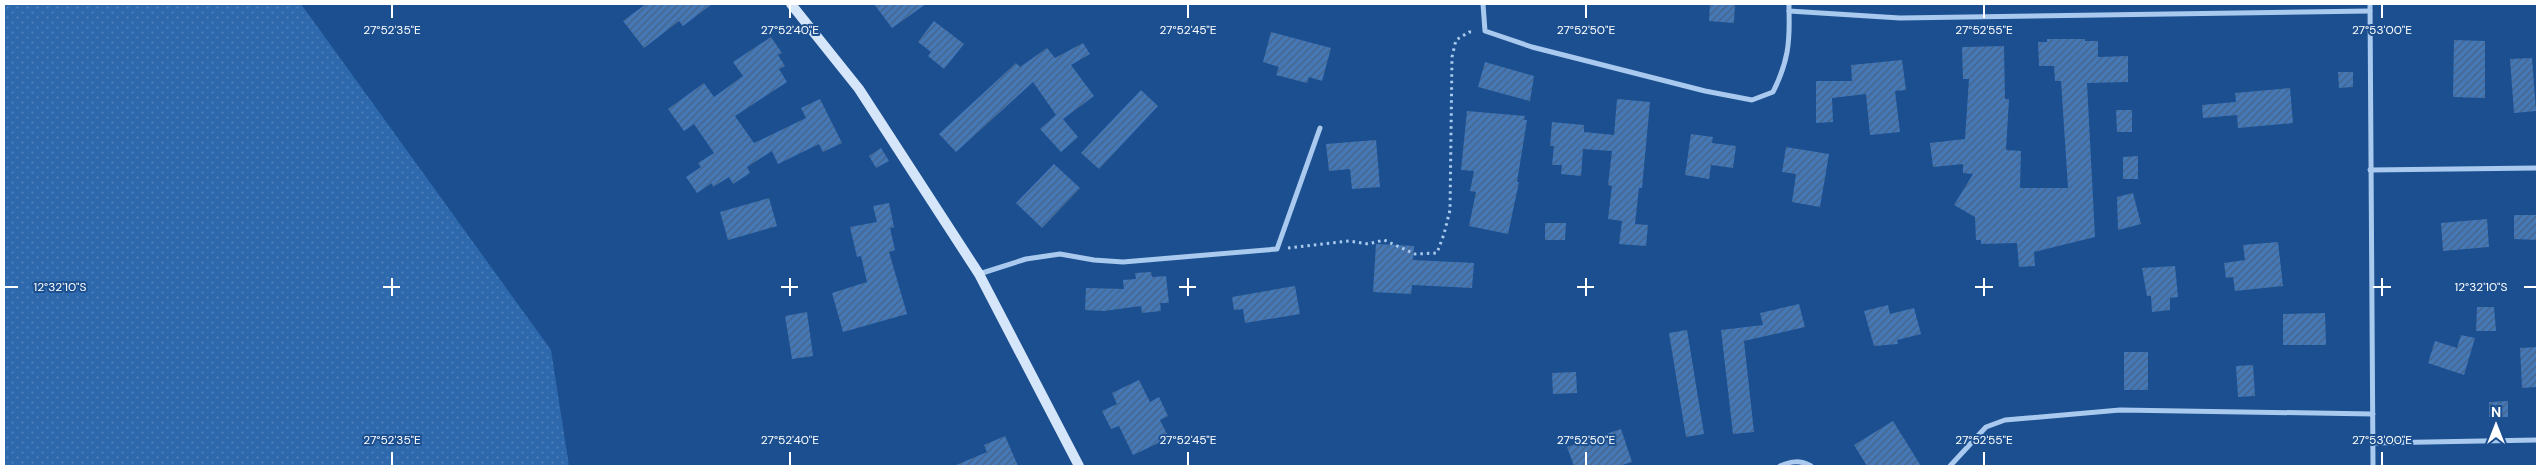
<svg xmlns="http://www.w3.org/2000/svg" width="2541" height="470" viewBox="0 0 2541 470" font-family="'DM Sans',sans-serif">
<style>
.grass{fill:url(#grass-dots)}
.building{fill:url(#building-hatch)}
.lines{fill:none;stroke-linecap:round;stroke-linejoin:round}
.path{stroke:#a9c9ee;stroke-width:3;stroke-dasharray:2.5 4;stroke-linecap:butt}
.street{stroke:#a9c9ee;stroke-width:5}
.secondary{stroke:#d6e6fa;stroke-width:10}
.ticks{fill:none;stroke:#fff;stroke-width:2}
.ticks-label{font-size:12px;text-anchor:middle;fill:#fff;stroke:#1b4f8f;stroke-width:4;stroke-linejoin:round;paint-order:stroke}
</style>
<defs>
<pattern id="grass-dots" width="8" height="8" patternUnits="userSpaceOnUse" patternTransform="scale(1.25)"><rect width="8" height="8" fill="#2e69ad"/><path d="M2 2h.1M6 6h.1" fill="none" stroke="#4d80b9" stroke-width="1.8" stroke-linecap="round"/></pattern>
<pattern id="building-hatch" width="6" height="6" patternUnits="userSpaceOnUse" patternTransform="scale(1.25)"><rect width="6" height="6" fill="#4478b7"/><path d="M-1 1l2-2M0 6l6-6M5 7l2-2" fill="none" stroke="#486282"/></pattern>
</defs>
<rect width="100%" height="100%" fill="#1b4f8f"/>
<path class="grass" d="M4,4H301L551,350L569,466H4Z"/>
<g class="building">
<path d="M646,4H712L683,26L679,21L644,48L623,21Z"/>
<path d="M874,4H926L892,28Z"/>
<path d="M1710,4H1735L1734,23L1709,21Z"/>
<path d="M934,21L964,44L944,69L928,56L931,52L918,42Z"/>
<path d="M1271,32L1331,48L1322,81L1309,77L1307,83L1276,75L1279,67L1263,62Z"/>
<path d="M771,37L782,53L778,55L785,66L779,69L787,82L735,116L754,143L806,118L801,108L820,99L842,143L823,152L819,144L778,164L772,151L747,167L750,173L733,184L729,177L713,187L712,183L697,193L686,177L701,167L698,163L714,153L694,124L684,131L668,109L704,83L714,97L743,76L733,62Z"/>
<path d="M2047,39H2085V41H2098V57L2128,56V82L2087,83L2095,237L2034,252L2035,266L2019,267L2017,243L1981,244V240H1976L1975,217L1954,205L1973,174L1963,173V164L1933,167L1930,143L1965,139L1969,79H1963L1962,47L2004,46L2005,99H2009L2006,150L2021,151L2020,188H2068L2061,81H2055L2054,66H2039L2038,42H2047Z"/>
<path d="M2454,40L2485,41V98L2453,97Z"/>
<path d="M1083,43L1090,54L1071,65L1094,96L1063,119L1078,137L1061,152L1040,129L1056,115L1033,82L956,152L939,134L1016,63L1020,67L1047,48L1055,58Z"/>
<path d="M2532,58L2536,111L2514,113L2510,59Z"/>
<path d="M1902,60L1906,90L1895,91L1900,132L1870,135L1866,94L1832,98L1833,122L1816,123V81H1852L1851,65Z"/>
<path d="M1485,62L1534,76L1530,101L1478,87Z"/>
<path d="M2338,72H2353V87L2339,88Z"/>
<path d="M2290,88L2293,123L2238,128L2237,115L2203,118L2202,105L2236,102L2235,93Z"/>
<path d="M1141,90L1158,106L1099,169L1081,153Z"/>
<path d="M1617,99L1650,102L1642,188H1639L1635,224L1648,225L1646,246L1619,244L1622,221L1608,219L1612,186L1608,185L1612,151L1583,149L1581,176L1561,174L1562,165H1552L1554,146H1550L1552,122L1584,125V132L1614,135Z"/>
<path d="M2116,110H2132V132H2117Z"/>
<path d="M1467,111L1525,116L1524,120H1527L1517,182H1519L1508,234L1469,226L1476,192L1470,191L1474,171L1461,170Z"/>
<path d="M1691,134L1713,137L1712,143L1736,146L1733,168L1711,165L1709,179L1685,175Z"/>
<path d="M1376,140L1380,187L1352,189L1350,169L1329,171L1326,144Z"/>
<path d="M1786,147L1829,154L1820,207L1792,202L1796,174L1782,172Z"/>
<path d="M881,148L889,161L876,168L869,156Z"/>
<path d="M2138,156V179H2123V157Z"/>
<path d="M1054,164L1080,188L1042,228L1016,203Z"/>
<path d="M2133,193L2141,224L2118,230L2117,197Z"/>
<path d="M769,198L777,226L728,240L720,212Z"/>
<path d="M889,203L894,227L890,228L895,250L889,252L907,314L843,332L832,293L867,282L861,256L857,257L850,227L877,222L873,206Z"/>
<path d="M2514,215H2537V240L2514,239Z"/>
<path d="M2487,219L2489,247L2443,251L2441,223Z"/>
<path d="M1545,223H1566L1565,240H1545Z"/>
<path d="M2278,242L2283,286L2235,291L2233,277L2226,278L2224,263L2245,260L2243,245Z"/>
<path d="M1376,244L1414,246L1413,260L1474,263L1472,288L1412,285L1411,294L1373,292Z"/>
<path d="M2175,266L2178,297L2170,298V310L2152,312L2151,296H2147L2142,268Z"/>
<path d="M1151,272L1152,277L1166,276L1169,303H1160L1161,311L1142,313L1141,306L1104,311L1085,310L1086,288L1124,289L1123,280L1136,279L1135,273Z"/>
<path d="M1295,286L1300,314L1245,323L1243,309L1234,310L1232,297Z"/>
<path d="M1799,304L1805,327L1744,341L1754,432L1733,434L1721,330L1763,325L1760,313Z"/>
<path d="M1888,305L1890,314L1914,308L1921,334L1897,340L1898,344L1874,346L1864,311Z"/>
<path d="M2477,307H2494L2496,331H2476Z"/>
<path d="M807,312L813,356L792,359L785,316Z"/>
<path d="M2325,313L2326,345H2283V314Z"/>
<path d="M1687,330L1704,434L1686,437L1669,333Z"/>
<path d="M2461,335L2475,338L2464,375L2428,363L2435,341L2457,348Z"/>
<path d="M2537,347L2536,387L2522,388L2520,348Z"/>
<rect x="2124" y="352" width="24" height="38"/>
<path d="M2253,365L2255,396L2238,397L2236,366Z"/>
<path d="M1576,372L1577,393L1553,394L1552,373Z"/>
<path d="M1139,380L1150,402L1159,397L1168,416L1160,420L1169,438L1133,455L1119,426L1111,429L1102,411L1117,404L1112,393Z"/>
<path d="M2508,401V417H2489V402Z"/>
<path d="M1893,421L1921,466H1867L1854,445Z"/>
<path d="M1621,429L1632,462L1619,466H1574L1567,447Z"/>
<path d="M1005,436L1018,466H954L987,452L984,445Z"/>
</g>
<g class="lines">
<path class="path" d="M1288,248L1349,241L1368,244L1384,240L1415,254L1437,253L1444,234L1450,210L1452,57L1456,40L1469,32H1474"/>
<g class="street">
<path d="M1483,4L1485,31L1532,47L1705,91L1752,100L1773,92C1788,62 1790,43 1789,11"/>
<path d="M1789,4V11L1900,18L2370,11"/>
<path d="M2370,4L2373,466"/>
<path d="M2370,170L2537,168"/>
<path d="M979,274L1026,259L1060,254L1094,260L1123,262L1277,249L1320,128"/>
<path d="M2373,443L2537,440"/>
<path d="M1780,466C1791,461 1800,460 1811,466"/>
<path d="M1950,466L1986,427L2005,420L2120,410L2373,414"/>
</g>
<path class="secondary" d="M791,4L859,89L979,274L1079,466"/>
</g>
<path class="ticks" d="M392,5V18M790,5V18M1188,5V18M1586,5V18M1984,5V18M2382,5V18M392,278V296M790,278V296M1188,278V296M1586,278V296M1984,278V296M2382,278V296M5,287H18M383,287H400M781,287H798M1179,287H1196M1577,287H1594M1975,287H1993M2373,287H2391M2524,287H2536M392,452V465M790,452V465M1188,452V465M1586,452V465M1984,452V465M2382,452V465"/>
<g class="ticks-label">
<text x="392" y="34">27°52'35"E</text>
<text x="790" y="34">27°52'40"E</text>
<text x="1188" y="34">27°52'45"E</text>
<text x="1586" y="34">27°52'50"E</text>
<text x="1984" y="34">27°52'55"E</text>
<text x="2382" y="34">27°53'00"E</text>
<text x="60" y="291">12°32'10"S</text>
<text x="2481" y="291">12°32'10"S</text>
<text x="392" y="444">27°52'35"E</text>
<text x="790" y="444">27°52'40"E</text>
<text x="1188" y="444">27°52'45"E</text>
<text x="1586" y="444">27°52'50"E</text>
<text x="1984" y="444">27°52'55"E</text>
<text x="2382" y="444">27°53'00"E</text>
</g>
<rect width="2541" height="470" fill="none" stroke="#ffffff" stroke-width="10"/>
<g transform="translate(2496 425)" stroke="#1b4f8f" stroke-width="4" paint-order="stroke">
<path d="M0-4L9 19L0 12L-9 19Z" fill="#ffffff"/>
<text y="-8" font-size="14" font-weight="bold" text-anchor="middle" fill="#ffffff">N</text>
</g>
</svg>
